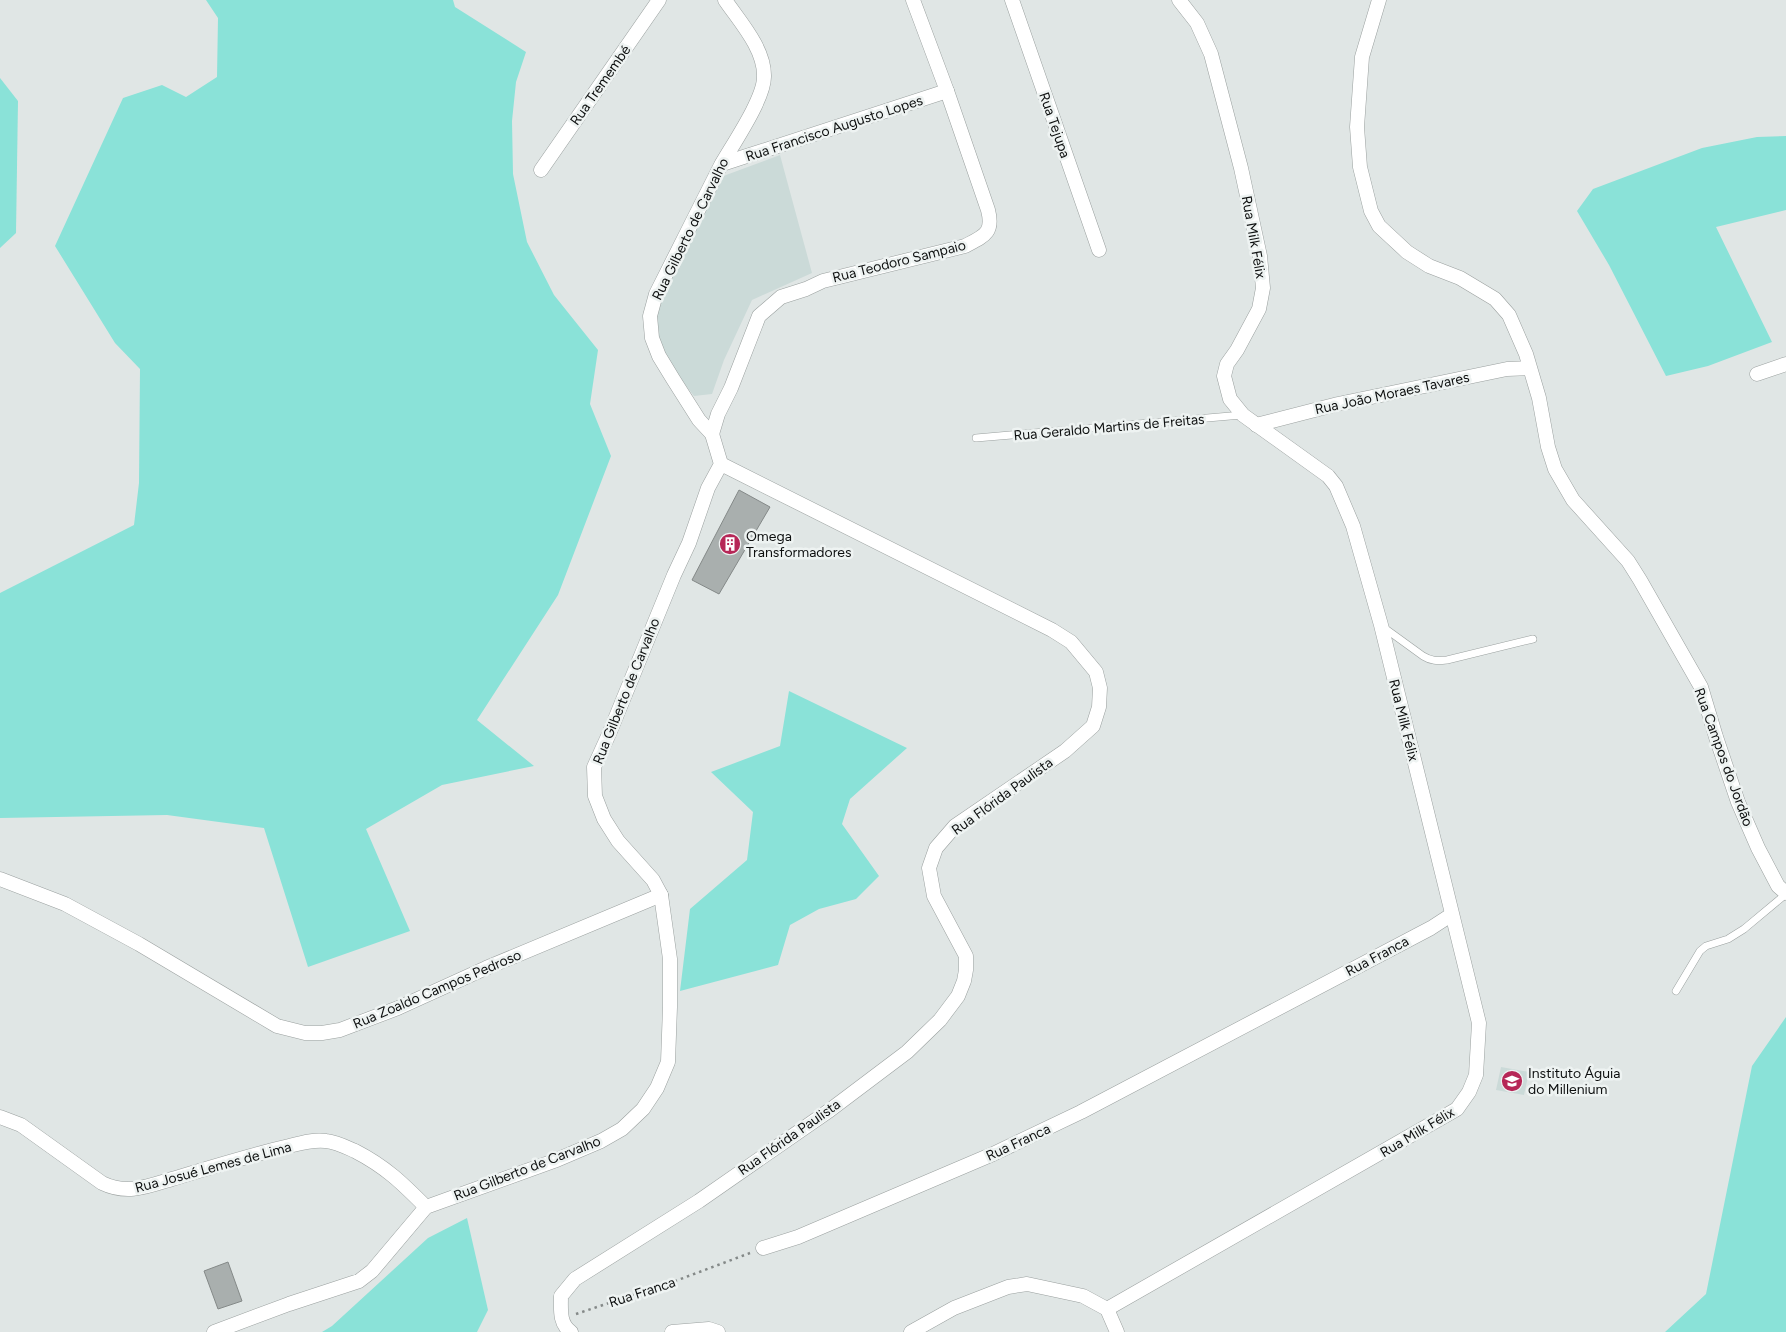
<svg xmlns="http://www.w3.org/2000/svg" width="1786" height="1332" viewBox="0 0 1786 1332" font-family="Figtree,sans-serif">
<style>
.built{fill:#cbdad8}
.green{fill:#8ae2d8}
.building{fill:#a9afae;stroke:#848988}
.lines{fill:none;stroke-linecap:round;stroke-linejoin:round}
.lane-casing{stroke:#9aa09f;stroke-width:8}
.street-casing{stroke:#9aa09f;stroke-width:15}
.path{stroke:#848988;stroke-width:2.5;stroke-dasharray:2.5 4;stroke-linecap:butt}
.lane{stroke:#fff;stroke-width:7}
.street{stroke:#fff;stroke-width:14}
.labels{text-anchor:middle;stroke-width:5;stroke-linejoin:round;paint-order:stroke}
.street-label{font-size:14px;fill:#0d0f0f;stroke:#eef3f2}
.poi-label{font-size:14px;fill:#0d0f0f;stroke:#eef3f2;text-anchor:start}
</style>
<rect width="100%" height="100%" fill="#e0e6e5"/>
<g class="built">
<path d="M780,155L812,273L752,300L724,360L712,394L694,396L668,363L651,322L718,178Z"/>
<path d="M1501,1067L1529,1072L1524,1095L1496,1090Z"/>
</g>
<g class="green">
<path d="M206,0H453L455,7L526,52L516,82L512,121L513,174L527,242L554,295L598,350L590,404L611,456L558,595L477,720L534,766L442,785L366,829L410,931L308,967L264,828L167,815L0,818V593L134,525L139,483L140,369L115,343L55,246L123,98L162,85L186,97L217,77L218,18Z"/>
<path d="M0,78L18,101L16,233L0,248Z"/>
<path d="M1786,136V210L1716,227L1772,342L1708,366L1666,376L1609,265L1577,211L1593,189L1702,148L1757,137Z"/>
<path d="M789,691L907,748L850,799L842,824L879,876L856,899L819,909L790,925L778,965L680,991L690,909L747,860L753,812L711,772L780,746Z"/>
<path d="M1786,1017V1332H1665L1706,1294L1752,1066Z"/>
<path d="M467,1218L488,1310L477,1332H322L332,1326L428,1238Z"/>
</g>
<g class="building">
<path d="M739,490L770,507L719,594L692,580Z"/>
<path d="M228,1262L242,1301L218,1309L204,1271Z"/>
</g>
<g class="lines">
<g class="lane-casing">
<g id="lane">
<path d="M976,438L1242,415"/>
<path d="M1383,627L1423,656C1431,661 1437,661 1447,660L1533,639"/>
<path d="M1676,991L1700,951L1706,946L1728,939L1744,929L1786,894"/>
</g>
</g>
<g class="street-casing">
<g id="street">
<path d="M1012,0L1099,250"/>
<path d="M1379,0L1362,57L1357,127L1360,167L1371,211L1379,226L1407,252L1429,266L1460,278L1495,299L1509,315L1526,354L1539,398L1548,447L1555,469L1573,500L1628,561L1640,580L1701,687L1716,737L1738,802L1758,848L1778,886L1786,893"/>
<path d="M722,164L947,91"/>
<path d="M541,170L659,0"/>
<path d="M1757,374L1786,364"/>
<path d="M1256,425L1338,404L1507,369L1529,368"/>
<path d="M712,434L718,414L731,388L759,316L781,297L806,289L823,281L965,246C984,236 994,233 988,210L947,91L913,0"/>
<path d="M0,879L65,904L139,944L277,1026L305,1033H322L340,1030L398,1008L486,968L661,895"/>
<path d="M0,1117L21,1125L102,1183C127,1195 146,1187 172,1179C209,1168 247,1156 285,1147C298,1144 312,1139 326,1141C336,1142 346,1147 355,1151C386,1167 402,1183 426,1207"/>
<path d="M763,1248L798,1237L993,1154L1081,1112L1431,928L1451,915"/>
<path d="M1107,1309L1457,1109L1469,1092L1476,1075L1479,1023L1381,625L1353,526L1336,486L1328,476L1243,415L1230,399L1224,376L1227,364L1237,350L1259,309L1263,288L1260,256L1241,168L1211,54L1197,23L1179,0"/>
<path d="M214,1332L289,1304L359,1281L372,1271L426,1207L554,1161L601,1141L622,1129L643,1109L657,1088L668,1062L670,1007V959L661,895L653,880L618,841L604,819L595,796L594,767L609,734L674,575L689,543L708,488L721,464L712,434L699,420L673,379L659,356L652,338L650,316L656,294C678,251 699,208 721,165C733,144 764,99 764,77C765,49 740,22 725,0"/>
<path d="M571,1332C559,1324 561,1309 561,1296L575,1279L699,1201L830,1110L907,1052L940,1020L958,996L964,981L966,970V956L934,896L929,868L936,848L955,826L1065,751L1093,726L1099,707L1100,688L1096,672L1071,642L1052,630L721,464"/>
<path d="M672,1332L709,1329L718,1332"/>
<path d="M911,1332L954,1308L1008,1287L1027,1284L1083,1296L1107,1309L1117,1332"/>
</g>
</g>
<path class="path" d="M576,1314L678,1280L750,1253"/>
<use href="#lane" class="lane"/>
<use href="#street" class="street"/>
</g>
<defs>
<g id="building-disc" transform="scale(1.125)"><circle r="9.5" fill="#b62757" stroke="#eef3f2"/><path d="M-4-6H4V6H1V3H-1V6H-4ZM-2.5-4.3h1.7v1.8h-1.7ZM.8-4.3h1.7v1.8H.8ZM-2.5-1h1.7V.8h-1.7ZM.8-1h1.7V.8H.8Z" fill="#fff"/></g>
<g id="school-disc" transform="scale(1.125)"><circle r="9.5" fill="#b62757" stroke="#eef3f2"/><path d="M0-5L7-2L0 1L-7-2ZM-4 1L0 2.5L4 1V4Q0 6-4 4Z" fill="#fff"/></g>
</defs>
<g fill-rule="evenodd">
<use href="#building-disc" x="730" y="544"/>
<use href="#school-disc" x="1512" y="1081"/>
</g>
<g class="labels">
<g class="street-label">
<text transform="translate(600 85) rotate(-55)" y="5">Rua Tremembé</text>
<text transform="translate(1055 125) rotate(71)" y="5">Rua Tejupa</text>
<text transform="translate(834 128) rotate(-18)" y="5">Rua Francisco Augusto Lopes</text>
<text transform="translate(690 229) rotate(-64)" y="5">Rua Gilberto de Carvalho</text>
<text transform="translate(1254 237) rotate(80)" y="5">Rua Milk Félix</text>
<text transform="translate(899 261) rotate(-14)" y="5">Rua Teodoro Sampaio</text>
<text transform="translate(1392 393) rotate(-12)" y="5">Rua João Moraes Tavares</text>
<text transform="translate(1109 427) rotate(-5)" y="5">Rua Geraldo Martins de Freitas</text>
<text transform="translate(626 691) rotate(-68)" y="5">Rua Gilberto de Carvalho</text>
<text transform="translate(1404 720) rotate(76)" y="5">Rua Milk Félix</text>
<text transform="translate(1724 757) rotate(70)" y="5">Rua Campos do Jordão</text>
<text transform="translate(1002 796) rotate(-36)" y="5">Rua Flórida Paulista</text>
<text transform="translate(1377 956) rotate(-28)" y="5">Rua Franca</text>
<text transform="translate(437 989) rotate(-23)" y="5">Rua Zoaldo Campos Pedroso</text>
<text transform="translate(1417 1132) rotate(-31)" y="5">Rua Milk Félix</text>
<text transform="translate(789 1137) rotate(-35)" y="5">Rua Flórida Paulista</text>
<text transform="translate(1018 1142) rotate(-25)" y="5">Rua Franca</text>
<text transform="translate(213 1167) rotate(-15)" y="5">Rua Josué Lemes de Lima</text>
<text transform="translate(527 1168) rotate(-21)" y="5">Rua Gilberto de Carvalho</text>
<text transform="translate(642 1292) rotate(-18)" y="5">Rua Franca</text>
</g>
<g class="poi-label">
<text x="746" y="541">Omega<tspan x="746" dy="16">Transformadores</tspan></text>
<text x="1528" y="1078">Instituto Águia<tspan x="1528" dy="16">do Millenium</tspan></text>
</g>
</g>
</svg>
